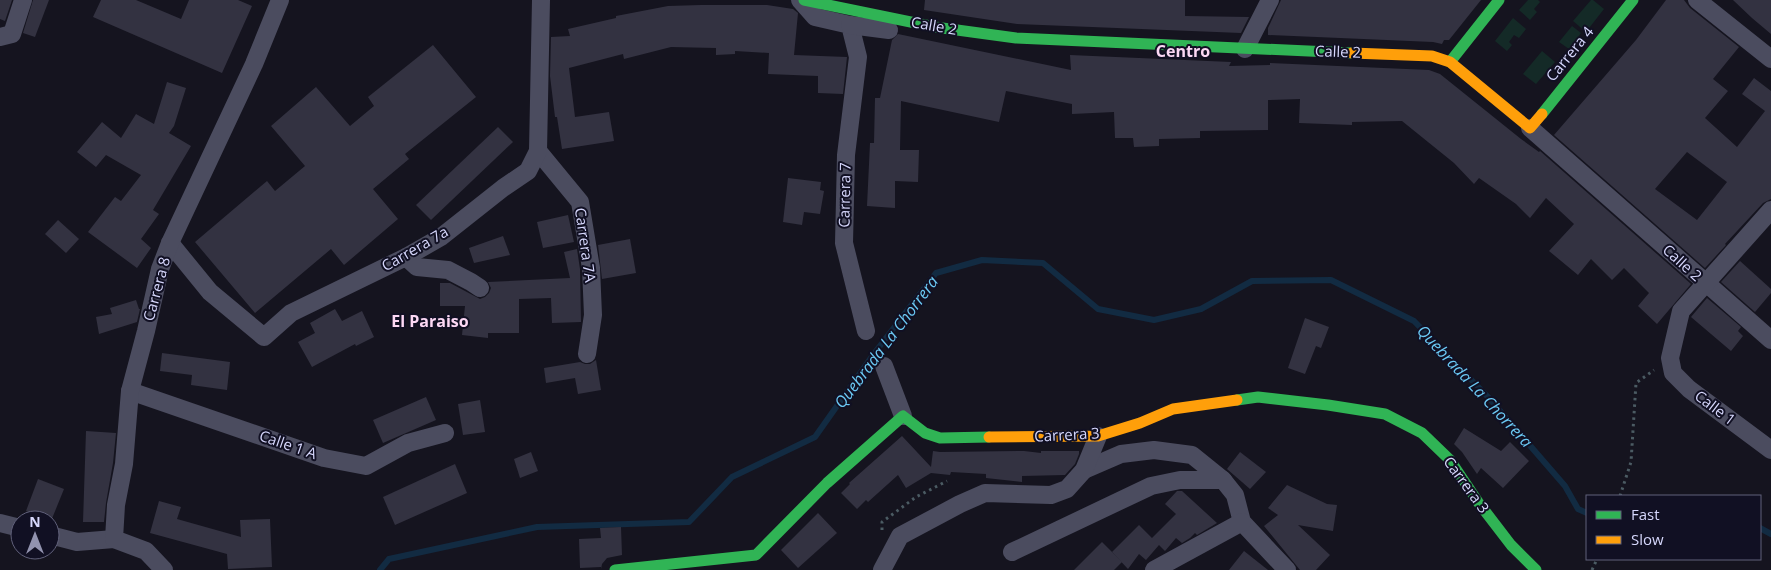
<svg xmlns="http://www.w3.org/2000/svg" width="1771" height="570" viewBox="0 0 1771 570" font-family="'Open Sans',sans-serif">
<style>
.green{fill:#142a27}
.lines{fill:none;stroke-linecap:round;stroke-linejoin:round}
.stream{stroke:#122b42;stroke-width:6}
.building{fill:#333241;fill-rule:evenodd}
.path{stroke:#4b5b63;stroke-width:3;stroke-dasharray:2.5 4;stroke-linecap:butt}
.street{stroke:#4b4c5f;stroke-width:18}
.fast{stroke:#30b455;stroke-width:11}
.slow{stroke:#ff9f0a;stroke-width:11}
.labels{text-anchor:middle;stroke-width:4;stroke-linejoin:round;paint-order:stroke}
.street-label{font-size:15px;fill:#d6d7fc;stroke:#111023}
.neighbourhood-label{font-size:16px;font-weight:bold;fill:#fcd8f4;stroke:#111023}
.water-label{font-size:16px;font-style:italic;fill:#6bc9f4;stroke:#111023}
</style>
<rect width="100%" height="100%" fill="#15141f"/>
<g class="green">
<path d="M1528,0H1538L1540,2L1534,9L1537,12L1530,20L1519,10Z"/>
<path d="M1591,0H1593L1604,9L1586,32L1573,21Z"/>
<path d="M1513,18L1526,29L1519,38L1514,35L1509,42L1512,45L1507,51L1495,41Z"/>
<path d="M1572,26L1581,33L1569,49L1559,42Z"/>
<path d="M1542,51L1555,62L1536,84L1523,74Z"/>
</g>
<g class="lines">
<g class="stream">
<path d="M1760,528L1771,534"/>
<path d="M380,570L389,559L537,527L689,522L732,477L815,437L873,355L936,273L982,260L1043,263L1098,309L1154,320L1201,309L1252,281L1331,280L1414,321L1488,397L1565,486L1578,509L1587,513"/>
</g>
</g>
<g class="building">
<path d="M0,0H12L5,21L0,19Z"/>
<path d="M33,0H49L35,37L23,33Z"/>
<path d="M101,0H136L181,19L189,0H238L252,6L222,73L93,17Z"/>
<path d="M925,0H1185V16L1249,17L1241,33L1017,24L924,10Z"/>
<path d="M1281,0H1481L1449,40H1444L1442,44L1433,42L1268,35V28Z"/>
<path d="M1666,0H1684L1690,8L1739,47L1713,79L1728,91L1705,118L1737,147L1765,111L1742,94L1754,78L1771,91V199L1763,203L1725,244L1726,245L1705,268L1554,135L1636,40ZM1687,152L1727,182L1697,220L1655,189Z"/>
<path d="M1733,0H1771V34L1752,18Z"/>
<path d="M701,5H767L793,9L798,13L794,55L847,57L843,94L818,93V76L768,74L769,53L735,51V54L716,55V48L671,47L624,59L623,54L569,68L575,117L609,112L614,141L562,149L557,117H555L550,76L551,37L570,36L568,29L616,18V16L668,6Z"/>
<path d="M898,34L1071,70L1070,55L1231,62L1229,66L1270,65V63L1429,70L1440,74L1521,139L1539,152L1540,151L1691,284L1657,324L1638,306L1649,293L1624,268L1612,280L1591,259L1578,275L1549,251L1574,224L1546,198L1530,218L1516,204L1479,178L1474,184L1454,163L1402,121L1352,122V125L1299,123L1300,99L1268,100V130L1200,131V138L1159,139V146L1134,147L1133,138H1115L1114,112L1072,114V104L1006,91L999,122L901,101L900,150H919L918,182L895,181V208L867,206L870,143H874L875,98H880L892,40Z"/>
<path d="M433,45L476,97L405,154L409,159L373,189L398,219L344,265L331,249L255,313L195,242L267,181L275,191L305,166L271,126L316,87L350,126L374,106L368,97Z"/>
<path d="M167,82L186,88L174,126L169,133L191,146L153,210L159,214L141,239L151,248L137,268L88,232L115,197L121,201L141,175L106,155L96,167L77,152L102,122L121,138L136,114L154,124Z"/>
<path d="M498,127L513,142L431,220L416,205Z"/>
<path d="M788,178L821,182L820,190L824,191L820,214L804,212L802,225L783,222Z"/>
<path d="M568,215L574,242L543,248L537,222Z"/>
<path d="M58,220L79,239L66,253L45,234Z"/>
<path d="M503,236L510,255L474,263L469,248Z"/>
<path d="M630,239L636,273L602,279L598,245Z"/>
<path d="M577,249L580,269L581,322L552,323L551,298L519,299V333H488V338L462,335L465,306H440V283H450L480,299L485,297L489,293L491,288L488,282L570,278L564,252Z"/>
<path d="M1740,261L1771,289V293L1755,312L1721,282Z"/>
<path d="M1707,298L1741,327L1738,331L1743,336L1731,351L1691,317Z"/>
<path d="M136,300L139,309H140L137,322L99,334L96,317L112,314L110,308Z"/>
<path d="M335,309L342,321L362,311L374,337L356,346L355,344L312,367L298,342L315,333L310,323Z"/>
<path d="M1305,318L1329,327L1321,348L1316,346L1305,374L1288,368Z"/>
<path d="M162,353L230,362L227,390L191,385L192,375L160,371Z"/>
<path d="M596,360L601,390L578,394L575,378L546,383L544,368L580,362L585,364H590Z"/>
<path d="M426,397L436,420L383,443L373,420Z"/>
<path d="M480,400L485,432L463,435L458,404Z"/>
<path d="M1464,428L1501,451L1510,442L1529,461L1503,488L1481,468L1477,474L1462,452L1454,444Z"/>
<path d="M86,431L116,433L113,463L106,503L104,522H83Z"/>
<path d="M902,436L931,467L933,451L940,452L1024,451L1041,453V451H1079V454L1075,464L1065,475L1022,476V482L986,478V474L951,472L950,475L931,473L906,488L898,475L868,502L866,500L857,509L841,493L850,484L849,483Z"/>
<path d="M531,452L538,471L520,478L514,459Z"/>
<path d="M1240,452L1266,472L1250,489L1227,469Z"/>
<path d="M455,464L467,493L395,525L383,497Z"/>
<path d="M38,479L64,489L51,521L26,511Z"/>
<path d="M1287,485L1327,504L1337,505L1333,531L1298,525L1330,555L1316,570H1300L1264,526L1278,515L1268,508Z"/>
<path d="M1177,491H1182L1217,523L1197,535L1195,533L1190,538L1182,543L1176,538L1165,551L1159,545L1146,560L1139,554L1128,569L1112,552L1139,525L1152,538L1176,514L1165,504Z"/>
<path d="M159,501L181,507L177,519L241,537L240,520L270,519L272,567L228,569L227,554L150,533Z"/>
<path d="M818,513L837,533L798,568L781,550Z"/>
<path d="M621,527L622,555L607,558L602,564L601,569V567L580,568L579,539L601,538L600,528Z"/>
<path d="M1102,542L1122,562L1114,570H1074Z"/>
<path d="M1244,551L1268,570H1229Z"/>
</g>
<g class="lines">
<g class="path">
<path d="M1620,496L1631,462L1636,383L1654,370"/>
<path d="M882,530V522L916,497L947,481"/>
<path d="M1592,570L1597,559"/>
</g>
<g class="street">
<path d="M800,0L815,17L850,25L858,57L846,155L844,243L866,331"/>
<path d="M1697,0L1771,59"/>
<path d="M850,25L889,30"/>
<path d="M0,37L12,34L23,0"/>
<path d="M1245,49L1270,0"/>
<path d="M1530,128L1771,340"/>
<path d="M538,151L580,202L591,268L593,315L587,354"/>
<path d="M1771,210L1681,311L1670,358L1673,373L1689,389L1771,450"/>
<path d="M170,243L210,292L264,337L291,313L406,257L441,237L503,188L528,171L538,151L541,0"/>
<path d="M406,257L417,267L448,270L471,282L480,288"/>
<path d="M884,366L903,416"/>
<path d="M130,391L324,458L366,466L408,443L445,433"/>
<path d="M1084,470L1121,454L1154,450L1192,455L1223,480"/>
<path d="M0,523L20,528"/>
<path d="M50,535L77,542L114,539"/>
<path d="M1012,552L1151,486L1180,480H1223L1235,495L1242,522L1287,570"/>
<path d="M164,570L146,551L114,539L116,505L124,464L130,391L146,331L160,269L170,243L254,64L280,0"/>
<path d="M882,570L900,536L960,504L985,493L1051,495L1067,489L1084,470L1098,436"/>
<path d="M1154,570L1242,522"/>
</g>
<g class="fast">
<path d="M804,0L935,27L1016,38L1352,53"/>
<path d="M1450,62L1499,0"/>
<path d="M1542,114L1633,0"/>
<path d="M1237,400L1258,397L1328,405L1385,414L1422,433L1450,460L1478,502L1511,545L1536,570"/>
<path d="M615,570L756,555L827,483L903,416L925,433L940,438L989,437"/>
</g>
<g class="slow">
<path d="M1352,53L1432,56L1450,62L1530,128L1542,114"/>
<path d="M989,437L1098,436L1140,423L1173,409L1237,400"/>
</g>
</g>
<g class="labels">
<g class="street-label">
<text transform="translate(934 26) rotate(10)" y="5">Calle 2</text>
<text transform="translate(1338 52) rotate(2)" y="5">Calle 2</text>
<text transform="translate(1570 54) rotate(-51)" y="5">Carrera 4</text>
<text transform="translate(845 195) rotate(-89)" y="5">Carrera 7</text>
<text transform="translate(585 245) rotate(82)" y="5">Carrera 7A</text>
<text transform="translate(415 249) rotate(-30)" y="5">Carrera 7a</text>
<text transform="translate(1682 263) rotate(42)" y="5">Calle 2</text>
<text transform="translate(157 289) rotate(-75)" y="5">Carrera 8</text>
<text transform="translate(1715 408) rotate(37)" y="5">Calle 1</text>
<text transform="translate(1067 435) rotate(-3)" y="5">Carrera 3</text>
<text transform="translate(288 445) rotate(19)" y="5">Calle 1 A</text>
<text transform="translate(1466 485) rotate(54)" y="5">Carrera 3</text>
</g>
<g class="neighbourhood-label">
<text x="1183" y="57">Centro</text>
<text x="430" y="327">El Paraiso</text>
</g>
<g class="water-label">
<text transform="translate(886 342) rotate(-53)" y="6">Quebrada La Chorrera</text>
<text transform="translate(1475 386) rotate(47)" y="6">Quebrada La Chorrera</text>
</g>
</g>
<rect x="1586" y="495" width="175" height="65" fill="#111023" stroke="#60607a"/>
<rect x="1596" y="511" width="25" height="8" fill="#30b455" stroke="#60607a"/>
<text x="1631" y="520" font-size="15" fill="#d6d7fc">Fast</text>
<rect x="1596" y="536" width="25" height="8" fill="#ff9f0a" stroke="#60607a"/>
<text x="1631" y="545" font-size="15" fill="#d6d7fc">Slow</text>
<g transform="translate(35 535)"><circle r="24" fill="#111023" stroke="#60607a"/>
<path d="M0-4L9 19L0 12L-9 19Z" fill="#9293af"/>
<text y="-8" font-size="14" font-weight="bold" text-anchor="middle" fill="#d6d7fc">N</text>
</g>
</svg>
